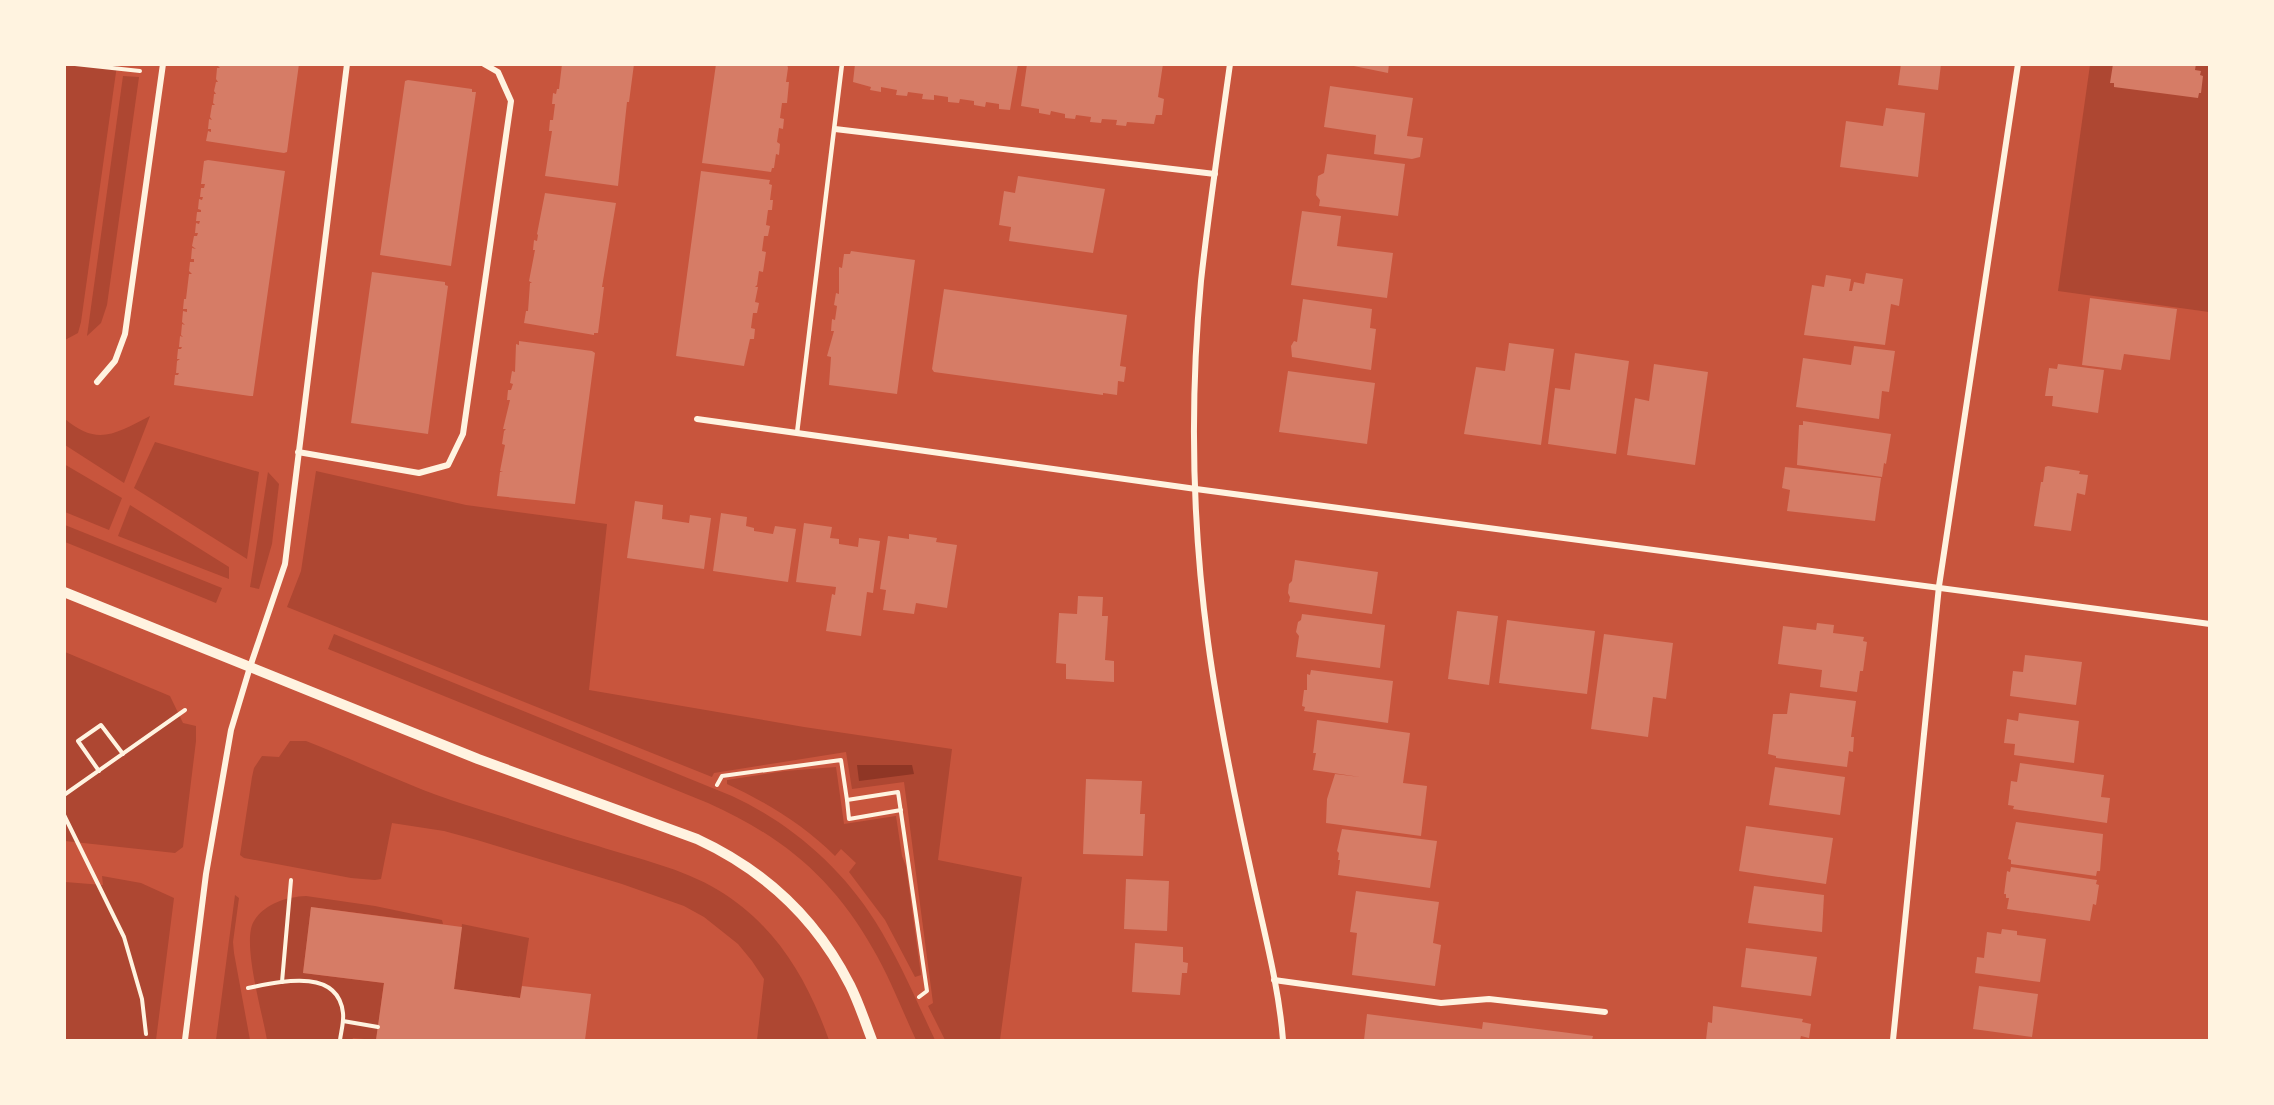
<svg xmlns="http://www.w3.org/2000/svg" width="2274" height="1105" viewBox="0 0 2274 1105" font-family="'IBM Plex Sans',sans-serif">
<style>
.green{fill:#ae4732}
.water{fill:#8f3625}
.building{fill:#d67c66}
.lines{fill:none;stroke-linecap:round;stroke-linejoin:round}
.path{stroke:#fff3e0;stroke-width:4}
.service{stroke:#fff3e0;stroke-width:4.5}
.minor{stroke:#fff3e0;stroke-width:6}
.tertiary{stroke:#fff3e0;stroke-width:10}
</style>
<rect width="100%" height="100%" fill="#c8553d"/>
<g class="green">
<path d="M64,65H117L81,322L78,333L65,340Z"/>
<path d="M2090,65H2209V312L2058,291Z"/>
<path d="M123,76L139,77L107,305L101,323L87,336Z"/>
<path d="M150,416L124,483L65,445V419C98,447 116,433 150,416Z"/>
<path d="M155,442L259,472L247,559L134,488Z"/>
<path d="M64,464L122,498L109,530L65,512Z"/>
<path d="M316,471L466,505L607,524L589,690L804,727L952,749L938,860L1022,877L1000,1040H945L928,1006L933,1003L904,782L852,789L846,752L714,773L712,777L287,607L301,571Z"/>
<path d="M268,472L279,484L272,544L259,589L250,587Z"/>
<path d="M130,505L229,567V579L118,536Z"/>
<path d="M65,525L222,588L216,603L65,542Z"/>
<path d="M334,634L732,796C790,823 841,867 875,921C899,959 916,1000 935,1040H916C902,1010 890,978 873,949C833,878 782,836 708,803L328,649Z"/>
<path d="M65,652L170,696L183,723L196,726V741L183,847L175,853L65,841Z"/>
<path d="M290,741H306C358,761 409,787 463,804C508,818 553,833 598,846C638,859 682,868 718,890C776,925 807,979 829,1040H757L764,979L752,961L738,944L704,917L684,906L622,884L477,840L444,831L392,823L381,879L375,880L351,878L244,858L240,855L252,777L254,768L262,756L279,757Z"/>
<path d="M836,767L844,824L896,816L902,856L906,866L921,975L915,977L885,920L849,872L856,863L841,849L835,856C804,825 766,802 727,784V780L785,771Z"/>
<path d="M102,876L141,883L174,898L156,1040H65V882L103,885Z"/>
<path d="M235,895L239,898L233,942L234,953L250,1040H216Z"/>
<path d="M306,896L375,906L442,920L443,924L311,907L303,973L384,983L376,1040L353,1038L352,1040H267C263,1015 241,941 254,921C265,903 287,897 306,896Z"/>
<path d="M462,924L529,938L520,998L454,989Z"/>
</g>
<path class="water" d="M857,765H912L914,774L859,781Z"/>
<g class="building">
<path d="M216,64H299L287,152L284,153L206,141L208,131L211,132V129H208L209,119L212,120L210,117L212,105H215L213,103L214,94H216L214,91L216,82H218L216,79L217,68H220Z"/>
<path d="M562,64H634L629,102H627L618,186L545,176L552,131H549L550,120H553L555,104H552L553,93L556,94L557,89H559Z"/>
<path d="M716,64H787L788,68L786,82H789L787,103H782L780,118L784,119L783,129L779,128L777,142L780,144L779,155L776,154L774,168H772L771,172L702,163Z"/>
<path d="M855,64H1018L1010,110L999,109V104L986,102L985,107L974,105V101L960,99L959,103L948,102V97L934,95V100L922,99L923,94L908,92L907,96L896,95L897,90L881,87V92L870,90L871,87L853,82Z"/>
<path d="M1027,64H1163L1158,97L1164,99L1162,115H1156L1154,124L1127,122L1126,126L1116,125L1117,120L1102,119L1101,123L1090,122L1091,117L1076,115L1075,119L1065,118V114L1051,111L1050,115L1039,113V109L1021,106Z"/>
<path d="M1344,64H1389L1388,73Z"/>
<path d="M1901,64H1941L1938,90L1898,85Z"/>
<path d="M2113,64H2196L2195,70L2201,71L2200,75L2203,76L2201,93H2199L2198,98L2114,87V83H2110Z"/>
<path d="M408,80L472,89V92H476L451,266L380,255L405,81Z"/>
<path d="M1330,86L1413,98L1407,136L1423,138L1420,157L1412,159L1374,154L1376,135L1324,127Z"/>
<path d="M1886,108L1925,113L1918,177L1840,167L1846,121L1883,126Z"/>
<path d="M1327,154L1405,164L1398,216L1319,206L1320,200L1316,195L1318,176L1324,173Z"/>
<path d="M208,160L285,171L253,396H250L174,385L175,375H178L179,373H176L177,361L180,359H177L178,349H181L182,347H179L180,336L183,337L181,335L182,324L185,325L182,322L183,311L187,312V309H183L184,299H186L189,274H192L189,271L190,262H194V259H191L192,248L196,249L192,246L194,236H197L198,233H195L196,223L199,224L200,221H196L197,212H201V210L198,209L199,199L202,200L203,197H200L201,188H204L205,184H201L204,161Z"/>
<path d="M701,171L770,180L769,184L772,185L770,200H773L772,210H768L766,225L770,226L768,236H764L762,251L766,252L763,272L759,271L757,285L755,287H758L755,302L759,303L757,313H753L751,328L755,329L754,339H750L744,366L676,356Z"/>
<path d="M1018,176L1105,189L1093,253L1009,241L1011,227L999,225L1004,191L1015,193Z"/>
<path d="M545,193L616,203L602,287H604L598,333H594V335L524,323L526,311H528L530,283H532L529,281L535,250H533L534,240L537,241L538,235L537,234Z"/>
<path d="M1302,211L1341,216L1337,246L1393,253L1387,298L1291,285Z"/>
<path d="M851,251L915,260L897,394L829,385L831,357L827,356L834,331H831L832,319L835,320L837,306L834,305L836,293L839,294V267L842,268L844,254H850Z"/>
<path d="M372,272L445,282V285L448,286L428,434L351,423Z"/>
<path d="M1866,273L1903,279L1899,306L1891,304L1885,345L1804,335L1812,285L1824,287L1826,275L1851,279L1849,291H1852L1854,282L1864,284Z"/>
<path d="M944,289L1127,315L1120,366L1126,367L1124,382L1118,381L1117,395L1103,393V395L934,372L932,369Z"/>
<path d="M2090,298L2177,309L2170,360L2124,354L2121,370L2082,365Z"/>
<path d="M1303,299L1372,309L1370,328L1376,329L1371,370L1292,357L1291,346L1294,341L1297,342Z"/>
<path d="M519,341L592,351L595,353L575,504L497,496L500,472L503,471H500L505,445L502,444L504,431L506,429H503L510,400H507L508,390H511L513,384L510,383L512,371L515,372L516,344L519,345Z"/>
<path d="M1509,343L1554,349L1541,445L1464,434L1476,367L1505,371Z"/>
<path d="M1854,346L1895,351L1889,392L1882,391L1879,419L1796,407L1803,358L1851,365Z"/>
<path d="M1575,353L1629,361L1616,454L1548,444L1555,388L1570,390Z"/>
<path d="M1654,364L1708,372L1695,465L1627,455L1635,398L1649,401Z"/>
<path d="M2058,364L2104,370L2098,413L2052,406L2053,396H2045L2049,368L2057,369Z"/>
<path d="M1288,371L1375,383L1367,444L1279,432Z"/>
<path d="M1803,421L1891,434L1886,464L1884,463L1882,477L1797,465L1799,425H1803Z"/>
<path d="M2048,466L2080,471L2079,474L2088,475L2085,495L2077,493L2071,531L2034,526L2041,482H2043L2045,467Z"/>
<path d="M1785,467L1881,478L1875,521L1787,511L1790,490L1782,488Z"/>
<path d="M635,501L663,505L662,519L689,523L690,515L711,518L704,569L627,558Z"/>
<path d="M721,513L747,517L746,526L754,528V531L773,534L775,526L796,529L788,582L713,571Z"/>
<path d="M804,523L832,527L830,538L839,539V544L858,547L859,538L880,541L873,593L867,592L861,636L826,631L832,594L835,595L836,587L796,582Z"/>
<path d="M909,534L937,538L936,542L957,545L947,608L916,603L914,614L883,610L886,590L880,589L888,536L909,539Z"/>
<path d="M1295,560L1378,572L1372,614L1289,602L1290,597L1288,593L1289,584L1292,581Z"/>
<path d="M1078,596L1103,597L1102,616H1108L1105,660L1114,661V682L1066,679V664L1056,663L1059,613L1077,614Z"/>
<path d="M1457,611L1498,616L1489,685L1448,679Z"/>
<path d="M1302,614L1385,625L1380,668L1296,657L1299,636L1296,632L1298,622L1301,620Z"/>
<path d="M1507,620L1595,631L1587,694L1499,683Z"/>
<path d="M1817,623L1834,625L1833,633L1864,637L1863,641L1867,642L1863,671H1860L1857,692L1820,687L1822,670L1778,664L1783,626L1816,630Z"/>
<path d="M1604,634L1673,643L1666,699L1653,697L1648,737L1591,729Z"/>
<path d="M2025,655L2082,662L2076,705L2010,696L2013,671L2023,672Z"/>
<path d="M1311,670L1393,681L1388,723L1304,711L1305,707L1302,706L1304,690H1307V674L1310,675Z"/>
<path d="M1790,693L1856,701L1851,737H1854L1853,752L1849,751L1847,767L1776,758V756L1768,754L1773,714H1787Z"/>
<path d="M2019,713L2079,721L2074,763L2014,755L2015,744L2004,743L2007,719L2018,721Z"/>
<path d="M1317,720L1410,733L1403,783L1427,786L1421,836L1326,823L1327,799L1335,774L1360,777L1313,770L1316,753H1313L1314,746Z"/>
<path d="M2020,763L2104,775L2101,797L2110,798L2107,823L2013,809L2014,806L2008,805L2011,781L2017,782Z"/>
<path d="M1775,767L1845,777L1840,815L1769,805Z"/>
<path d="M1086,779L1142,781L1140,814H1145L1143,856L1083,854Z"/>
<path d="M2016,822L2103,834L2100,871H2097L2096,876L2011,864V860L2008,859Z"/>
<path d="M1746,826L1833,838L1826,884L1739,871Z"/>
<path d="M1342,829L1437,841L1430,888L1338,875L1340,860H1338L1339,853L1337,851Z"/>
<path d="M2011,867L2097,880L2096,884L2099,885L2096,905L2093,904L2090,921L2007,909L2009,898H2006V894H2004L2007,871L2010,872Z"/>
<path d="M1126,879L1169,881L1167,931L1124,929Z"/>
<path d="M1754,886L1824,895L1822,932L1748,923Z"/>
<path d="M1356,891L1439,902L1433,943L1441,945L1435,986L1352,975L1357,933L1350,932Z"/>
<path d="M311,907L462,927L454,989L520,998L522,986L591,994L585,1040H376L384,983L303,973Z"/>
<path d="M2002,929L2017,931V935L2046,939L2040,982L1975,973L1977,957L1984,958L1987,932L2001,934Z"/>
<path d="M1135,943L1183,947V962L1188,963L1187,973H1182L1180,995L1132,992Z"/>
<path d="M1746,948L1817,957L1811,996L1741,987Z"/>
<path d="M1979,986L2038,994L2032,1037L1973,1029Z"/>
<path d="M1713,1006L1803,1019L1802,1022L1811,1024L1809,1038L1801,1036L1800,1040H1706L1708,1022L1712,1023Z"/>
<path d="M1367,1014L1482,1029L1483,1022L1593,1036L1592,1040H1364Z"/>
</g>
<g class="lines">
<g class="path">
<path d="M75,64L140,71"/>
<path d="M99,771L78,741L101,725L123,754"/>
<path d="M717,785L722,776L841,760L847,800L898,792L927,991L919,997"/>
<path d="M64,795L185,710"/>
<path d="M847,800L849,819L901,810"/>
<path d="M64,815L124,937L142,999L146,1034"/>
<path d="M282,982L291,880"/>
<path d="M248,988C279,982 338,967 343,1013C344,1022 341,1032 340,1040"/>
<path d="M343,1021L378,1027"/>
</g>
<path class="service" d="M797,433L842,64"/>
<g class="minor">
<path d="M1230,64C1220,136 1209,208 1201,281C1190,399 1192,523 1208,642C1219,723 1236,804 1254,885C1265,936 1279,988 1283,1040"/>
<path d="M835,129L1215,174"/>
<path d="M97,382L115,361L125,334L163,64"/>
<path d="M697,419L1196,489L2210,624"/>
<path d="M298,452L419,473L448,465L463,434L511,101L498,72L484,64"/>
<path d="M1274,980L1441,1003L1489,999L1605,1012"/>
<path d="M185,1040L206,874L231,730L250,667L285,564L347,64"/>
<path d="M1893,1040L1939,586L2018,64"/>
</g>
<path class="tertiary" d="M64,592L478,759L697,839C764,870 816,918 850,985C859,1003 865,1022 872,1040"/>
</g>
<rect width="2274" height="1105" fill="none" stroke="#fff3e0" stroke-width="132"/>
</svg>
